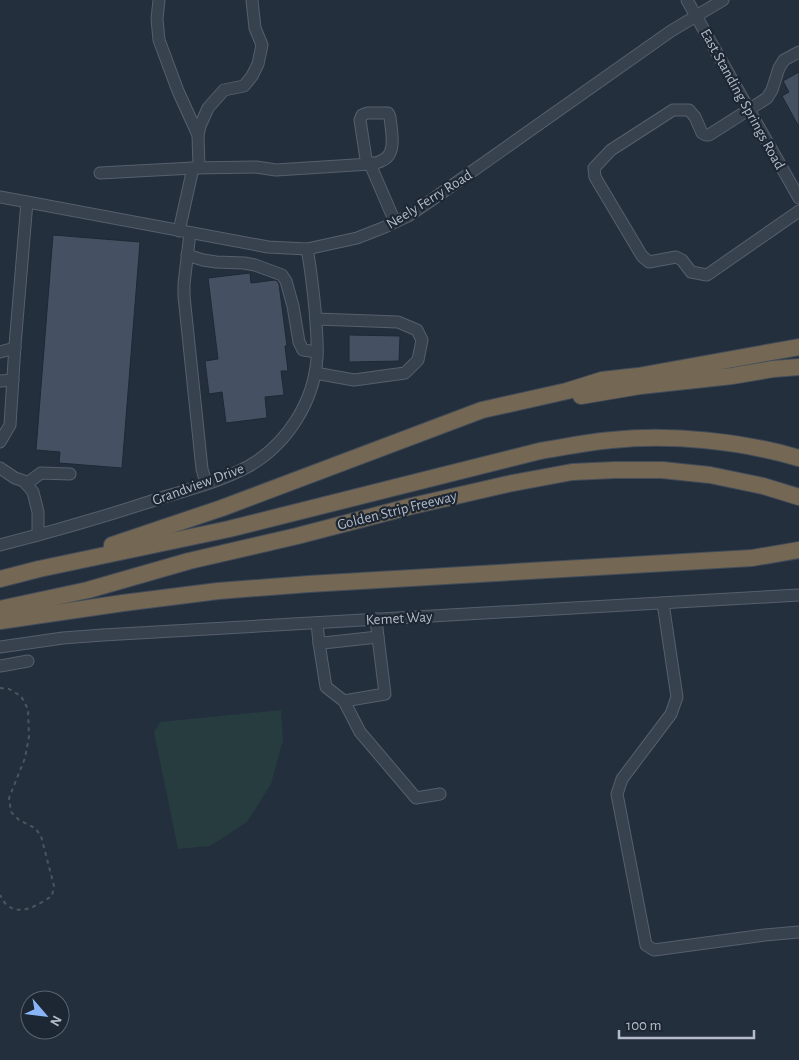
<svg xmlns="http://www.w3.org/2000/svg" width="799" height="1060" viewBox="0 0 799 1060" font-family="'Alegreya Sans',sans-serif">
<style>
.green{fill:#263c3f}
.building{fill:#455162;stroke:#1f2835}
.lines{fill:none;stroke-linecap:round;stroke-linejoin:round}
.minor-casing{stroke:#565f6c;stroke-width:13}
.highway-casing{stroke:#434c59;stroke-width:18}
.path{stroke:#44595c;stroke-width:2;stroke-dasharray:4 4;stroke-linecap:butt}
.minor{stroke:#38414e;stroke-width:11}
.highway{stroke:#746855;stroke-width:16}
.labels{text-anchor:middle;stroke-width:4.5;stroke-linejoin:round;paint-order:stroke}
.street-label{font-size:15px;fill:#b4bcc9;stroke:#1d2633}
</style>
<rect width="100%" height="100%" fill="#242f3e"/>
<path class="green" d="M281,710L283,740L271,784L247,822L210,846L178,849L154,732L160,722Z"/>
<g class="building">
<path d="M799,72V127L782,96L789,92L783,81Z"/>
<path d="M53,235L140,242L122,468L59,463L60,452L36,450Z"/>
<path d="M250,273L251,283L275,280L277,281L279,284L287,346H285L288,371H281L284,395L265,397L267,418L226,423L222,392L209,394L205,361L218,359L208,278Z"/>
<path d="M349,335L400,336L399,361L349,362Z"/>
</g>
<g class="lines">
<g class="minor-casing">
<g id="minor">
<path d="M159,0L157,19L159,40L178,91L198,135"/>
<path d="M687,0L799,198"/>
<path d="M799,52L784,60L779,68L772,90L767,98L709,135H706L702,133L695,117L689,110H673L611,150L594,168L595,177L642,256L649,262L676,257L682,260L691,272L707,275L799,211"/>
<path d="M367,113H388L390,117C391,130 398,155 381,161C378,163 373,163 370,164L366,159L360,120L362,115Z"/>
<path d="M199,168L198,135L200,126L208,108L224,90L244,86L252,76L258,64L262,45L255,28L252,0"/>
<path d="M100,173L193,168"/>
<path d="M0,197L268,247L307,249L357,238L385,227L408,216L433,199L671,31L723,0"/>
<path d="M179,231L193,168L256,167L276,170L370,164L395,222"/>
<path d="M190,233L184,284V296L202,469L206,483"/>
<path d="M187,255L203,260L216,262L244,263L255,265L282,275L286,281L293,306L299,342L303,350L317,352"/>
<path d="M0,352L15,348"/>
<path d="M315,373L354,380L405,373L418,360L422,340L417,330L398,322L316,319"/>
<path d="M0,381L13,380"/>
<path d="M0,442L10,425L15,345L27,202"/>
<path d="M0,468L15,478L24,481L33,492L38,512V535"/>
<path d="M26,484L41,473L70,474"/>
<path d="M0,545C55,531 110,515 164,497C191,489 224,480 249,466C287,444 314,402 317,358C318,342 316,325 315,309C313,289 311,269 307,249"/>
<path d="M663,603L677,697L671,714L622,779L617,794L646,945L654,950L765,935L799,932"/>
<path d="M317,623L319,643H323L378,637L376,619"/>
<path d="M319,643L326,687L344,701L360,732L416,798L440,794"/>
<path d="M0,647L63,638L103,635L799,595"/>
<path d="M0,666L28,661"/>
<path d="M344,701L385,694L378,637"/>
</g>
</g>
<g class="highway-casing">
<g id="highway">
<path d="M581,396L640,386L732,376L773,369L799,367"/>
<path d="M112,545L222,508L482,410L567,391L602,380L638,376L799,347"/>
<path d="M0,579L39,569L229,529L540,451C564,447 588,442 612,440C672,434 741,441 799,458"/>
<path d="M0,609L88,590L189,561L297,536L412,506L508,484L572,472L615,470H662L710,475L763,486L799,497"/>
<path d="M0,621L123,603L218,591L309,584L752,558L799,550"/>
</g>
</g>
<path class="path" d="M0,688L9,689L21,696L28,709L29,737L25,758L9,798L11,812L19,820L35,828L41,836L54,886L52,896C39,904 21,917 7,905C4,903 2,898 0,895"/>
<use href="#minor" class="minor"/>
<use href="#highway" class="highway"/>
</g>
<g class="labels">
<g class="street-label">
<text transform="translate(743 99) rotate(61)" y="5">East Standing Springs Road</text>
<text transform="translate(429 199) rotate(-32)" y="5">Neely Ferry Road</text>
<text transform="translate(198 484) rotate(-20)" y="5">Grandview Drive</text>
<text transform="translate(397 510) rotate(-14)" y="5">Golden Strip Freeway</text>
<text transform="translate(399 618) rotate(-3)" y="5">Kemet Way</text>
</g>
</g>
<g transform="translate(45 1015) rotate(118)"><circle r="24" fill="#1d2633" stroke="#59626f"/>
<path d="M0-4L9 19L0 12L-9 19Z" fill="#8ab4f8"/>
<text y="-8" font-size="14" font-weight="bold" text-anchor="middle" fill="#b4bcc9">N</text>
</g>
<path d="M619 1030v8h135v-8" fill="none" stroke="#b4bcc9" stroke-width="2.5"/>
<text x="626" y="1030" font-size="15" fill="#b4bcc9" stroke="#1d2633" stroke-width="4" paint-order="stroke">100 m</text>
</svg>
